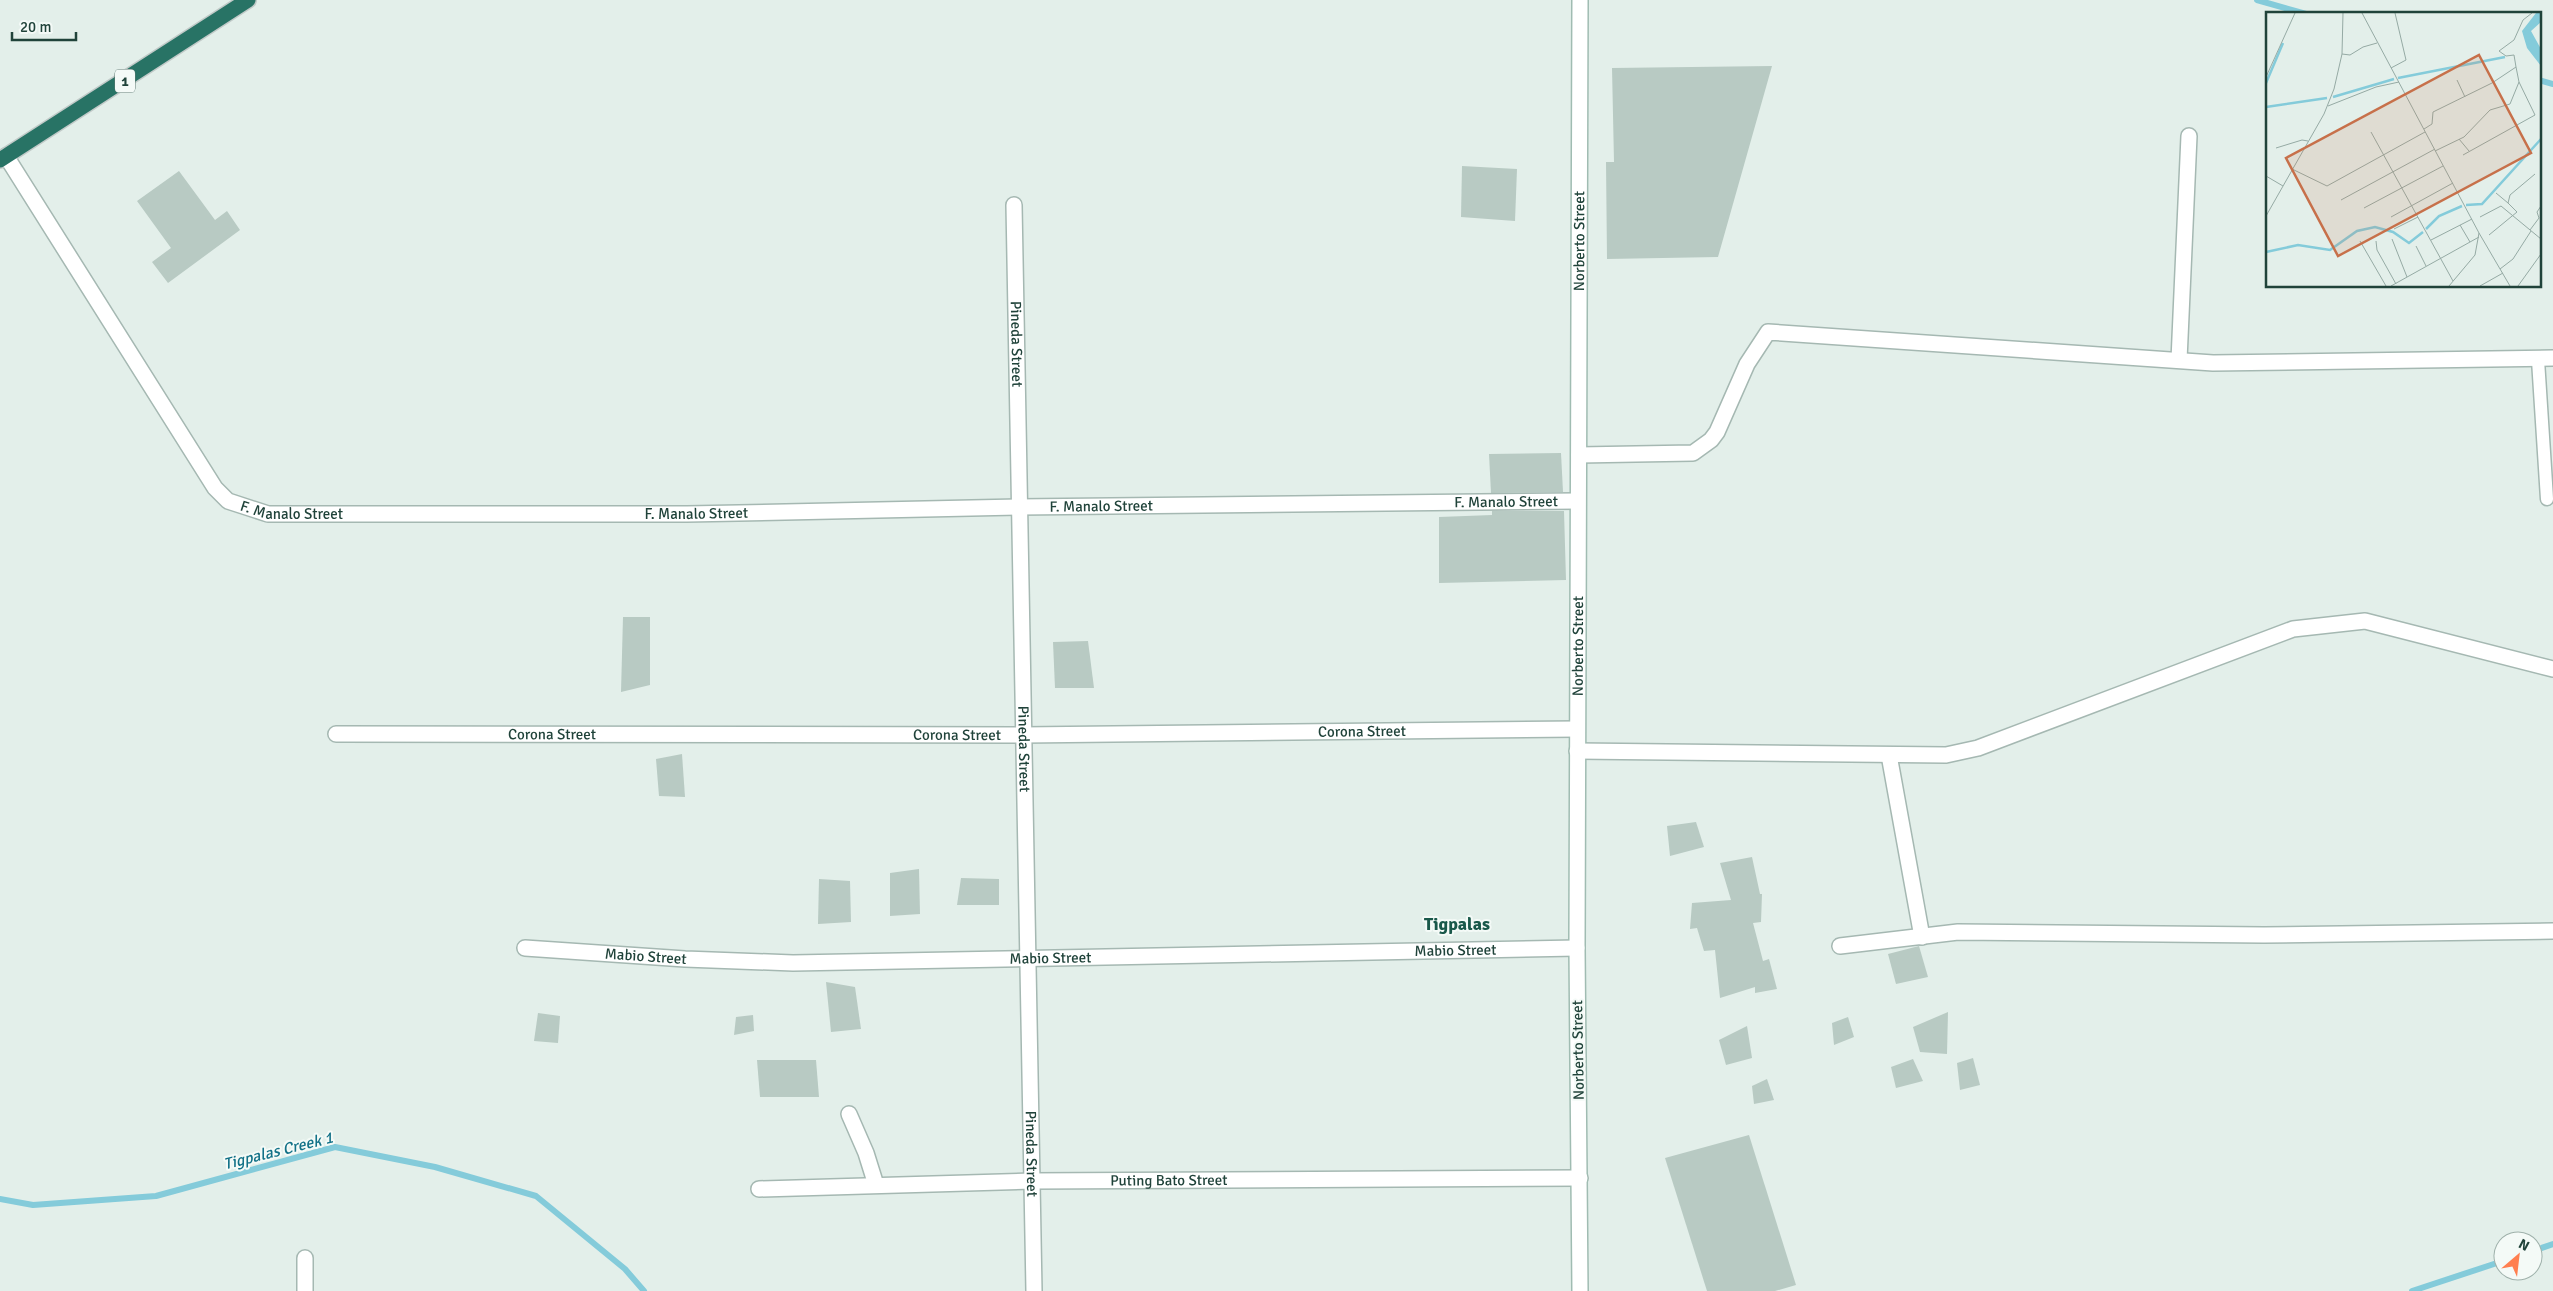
<svg xmlns="http://www.w3.org/2000/svg" width="2553" height="1291" viewBox="0 0 2553 1291" font-family="Signika,sans-serif">
<style>
.lines{fill:none;stroke-linecap:round;stroke-linejoin:round}
.stream{stroke:#84cbda;stroke-width:6}
.building{fill:#b8cac3}
.lane-casing{stroke:#a5b8b2;stroke-width:15}
.street-casing{stroke:#a5b8b2;stroke-width:18}
.secondary-casing{stroke:#a0bcb2;stroke-width:18}
.highway-casing{stroke:#c1cac8;stroke-width:18}
.lane{stroke:#fff;stroke-width:12}
.street{stroke:#fff;stroke-width:15}
.secondary{stroke:#fff;stroke-width:15}
.highway{stroke:#287365;stroke-width:15}
.labels{text-anchor:middle;stroke-width:4;stroke-linejoin:round;paint-order:stroke}
.shield{fill:#f4faf7;stroke:#607a73;stroke-width:1}
.shield-label{font-size:14px;font-weight:bold;fill:#20433a}
.street-label{font-size:15px;fill:#20433a;stroke:#f4faf7}
.water-label{font-size:16px;font-style:italic;fill:#127187;stroke:#f4faf7}
.quarter-label{font-size:18px;font-weight:bold;fill:#19584a;stroke:#f4faf7}
.inset-river{fill:none;stroke:#84cbda;stroke-width:2.5}
.inset-road{fill:none;stroke:#95aaa4;stroke-width:1}
.view{fill:#c7704a;fill-opacity:0.15;stroke:#c7704a;stroke-width:2.5}
.inset-edge{fill:none;stroke:#20433a;stroke-width:2.5}
</style>
<rect width="100%" height="100%" fill="#e3efea"/>
<g class="lines">
<g class="stream">
<path d="M2257,0L2306,14"/>
<path d="M2539,80L2553,84"/>
<path d="M0,1199L33,1205L156,1196L335,1147L435,1167L536,1196L625,1269L644,1291"/>
<path d="M2533,1251L2553,1244"/>
<path d="M2412,1291L2503,1261"/>
</g>
</g>
<g class="building">
<path d="M1772,66L1718,257L1607,259L1606,162H1614L1612,68Z"/>
<path d="M1462,166L1517,169L1515,221L1461,217Z"/>
<path d="M179,171L215,220L227,211L240,230L168,283L152,262L171,248L137,201Z"/>
<path d="M1561,453L1563,492L1491,493L1489,454Z"/>
<path d="M1492,511H1564L1566,580L1439,583V517L1492,515Z"/>
<path d="M623,617H650V685L621,692Z"/>
<path d="M1088,641L1094,688H1055L1053,642Z"/>
<path d="M682,754L685,797L659,796L656,759Z"/>
<path d="M1696,822L1704,847L1670,856L1667,826Z"/>
<path d="M1752,857L1760,894H1762L1761,922L1753,923L1763,961L1769,959L1777,989L1755,993V987L1720,998L1715,950L1704,951L1697,928L1690,929L1692,903L1731,900L1720,863Z"/>
<path d="M919,869L920,914L890,916V873Z"/>
<path d="M961,878L999,879V905H957Z"/>
<path d="M819,879L850,881L851,922L818,924Z"/>
<path d="M1919,946L1928,977L1896,984L1888,954Z"/>
<path d="M826,982L855,987L861,1029L831,1032Z"/>
<path d="M1948,1012L1947,1054L1920,1052L1913,1027Z"/>
<path d="M538,1013L560,1016L558,1043L534,1041Z"/>
<path d="M753,1015L754,1031L734,1035L736,1017Z"/>
<path d="M1848,1017L1854,1037L1834,1045L1832,1023Z"/>
<path d="M1747,1026L1752,1058L1726,1065L1719,1040Z"/>
<path d="M1973,1058L1980,1085L1960,1090L1957,1063Z"/>
<path d="M1913,1059L1923,1081L1896,1088L1891,1067Z"/>
<path d="M757,1060H816L819,1097H760Z"/>
<path d="M1767,1079L1774,1100L1754,1104L1752,1086Z"/>
<path d="M1749,1135L1796,1285L1775,1291H1707L1665,1158Z"/>
</g>
<g class="lines">
<g class="lane-casing">
<path id="lane" d="M2538,360L2547,499"/>
</g>
<g class="street-casing">
<g id="street">
<path id="s1" d="M6,156L215,488L228,501L268,514H687L1019,507L1577,501"/>
<path id="s2" d="M1014,205L1034,1291"/>
<path d="M2179,360L2189,136"/>
<path d="M1579,455L1693,453L1711,440L1717,432L1747,364L1768,332L2213,363L2553,358"/>
<path id="s3" d="M336,734L1023,735L1577,729"/>
<path d="M1577,751L1946,755L1978,748L2293,629L2365,621L2553,669"/>
<path d="M1889,755L1922,937"/>
<path d="M1840,946L1958,932L2264,935L2553,931"/>
<path id="s4" d="M525,948L685,959L793,963L1577,948"/>
<path d="M849,1114L866,1153L876,1185"/>
<path id="s5" d="M759,1189L1032,1181L1580,1178"/>
<path d="M305,1291V1258"/>
</g>
</g>
<g class="secondary-casing">
<g id="secondary">
<path id="s6" d="M1580,1291L1577,948L1580,0"/>
</g>
</g>
<g class="highway-casing">
<path id="highway" d="M0,160L248,0"/>
</g>
<use href="#lane" class="lane"/>
<use href="#street" class="street"/>
<use href="#secondary" class="secondary"/>
<use href="#highway" class="highway"/>
</g>
<g class="labels">
<rect class="shield" x="115" y="69.5" width="20" height="23" rx="4"/>
<g class="shield-label">
<text x="125" y="86">1</text>
</g>
<g class="street-label">
<text dy="5" stroke="none"><textPath href="#s6" startOffset="1050">Norberto Street</textPath></text>
<text dy="5" stroke="none"><textPath href="#s2" startOffset="139">Pineda Street</textPath></text>
<text dy="5" stroke="none"><textPath href="#s1" startOffset="1691">F. Manalo Street</textPath></text>
<text dy="5" stroke="none"><textPath href="#s1" startOffset="1286">F. Manalo Street</textPath></text>
<text dy="5" stroke="none"><textPath href="#s1" startOffset="476">F. Manalo Street</textPath></text>
<text dy="5" stroke="none"><textPath href="#s1" startOffset="881">F. Manalo Street</textPath></text>
<text dy="5" stroke="none"><textPath href="#s6" startOffset="645">Norberto Street</textPath></text>
<text dy="5" stroke="none"><textPath href="#s3" startOffset="1026">Corona Street</textPath></text>
<text dy="5" stroke="none"><textPath href="#s3" startOffset="216">Corona Street</textPath></text>
<text dy="5" stroke="none"><textPath href="#s3" startOffset="621">Corona Street</textPath></text>
<text dy="5" stroke="none"><textPath href="#s2" startOffset="544">Pineda Street</textPath></text>
<text dy="5" stroke="none"><textPath href="#s4" startOffset="931">Mabio Street</textPath></text>
<text dy="5" stroke="none"><textPath href="#s4" startOffset="121">Mabio Street</textPath></text>
<text dy="5" stroke="none"><textPath href="#s4" startOffset="526">Mabio Street</textPath></text>
<text transform="translate(1578 1050) rotate(-91)" y="5">Norberto Street</text>
<text dy="5" stroke="none"><textPath href="#s2" startOffset="949">Pineda Street</textPath></text>
<text dy="5" stroke="none"><textPath href="#s5" startOffset="410">Puting Bato Street</textPath></text>
</g>
<g class="water-label">
<text transform="translate(278 1150) rotate(-14)" y="6">Tigpalas Creek 1</text>
</g>
<g class="quarter-label">
<text x="1457" y="930">Tigpalas</text>
</g>
</g>
<g transform="translate(2266 12)">
<rect width="275" height="275" fill="#e3efea"/>
<path d="M270,1H275V10L265,19L275,37V54L261,36L256,19Z" fill="#84cbda"/>
<path class="inset-river" d="M132,66L239,45M0,71L17,31M67,85L128,67M0,95L61,86M200,193L216,192L275,127M160,217L173,204L196,194M0,240L32,233L64,238L91,219L109,215L127,220L143,231L157,220"/>
<path class="inset-road" d="M96,1L213,221L209,243L183,274M76,42L84,43L97,35L111,31M250,55L248,43L240,44L233,39L248,28L257,8L266,1M125,56L140,48L129,1M0,65L29,1M191,68L199,85M62,94L110,75L133,70M158,117L166,112L167,100L226,71L250,55L253,70L269,103L197,143M105,120L187,269M193,127L203,139M10,136L36,128L42,129M169,139L198,125L224,98L244,92L253,70M26,157L61,174L159,120M0,164L17,174M230,181L242,191M75,188L169,137M98,196L177,154M0,204L58,102L68,77L76,42L77,1M125,205L187,171M214,205L235,194L275,227M194,213L204,230M128,217L152,205M264,218L273,206L271,200L275,194M213,221L244,274M223,223L251,200L242,191L244,183L269,162M126,227L141,265M165,228L206,207M94,229L120,274M110,229L111,238L130,272M150,234L160,254M234,257L247,247L265,219M125,274L213,225M214,274L237,261M252,274L275,242"/>
<path class="view" d="M213,43L265,141L72,244L20,146Z"/>
<rect width="275" height="275" class="inset-edge"/>
</g>
<g transform="translate(2518 1256) rotate(28)"><circle r="24" fill="#f4faf7" stroke="#9fb1ab"/>
<path d="M0-4L9 19L0 12L-9 19Z" fill="#ff7f50"/>
<text y="-8" font-size="14" font-weight="bold" text-anchor="middle" fill="#20433a">N</text>
</g>
<path d="M12 32v8h64v-8" fill="none" stroke="#20433a" stroke-width="2.5"/>
<text x="20" y="32" font-size="15" fill="#20433a" stroke="#f4faf7" stroke-width="4" paint-order="stroke">20 m</text>
</svg>
